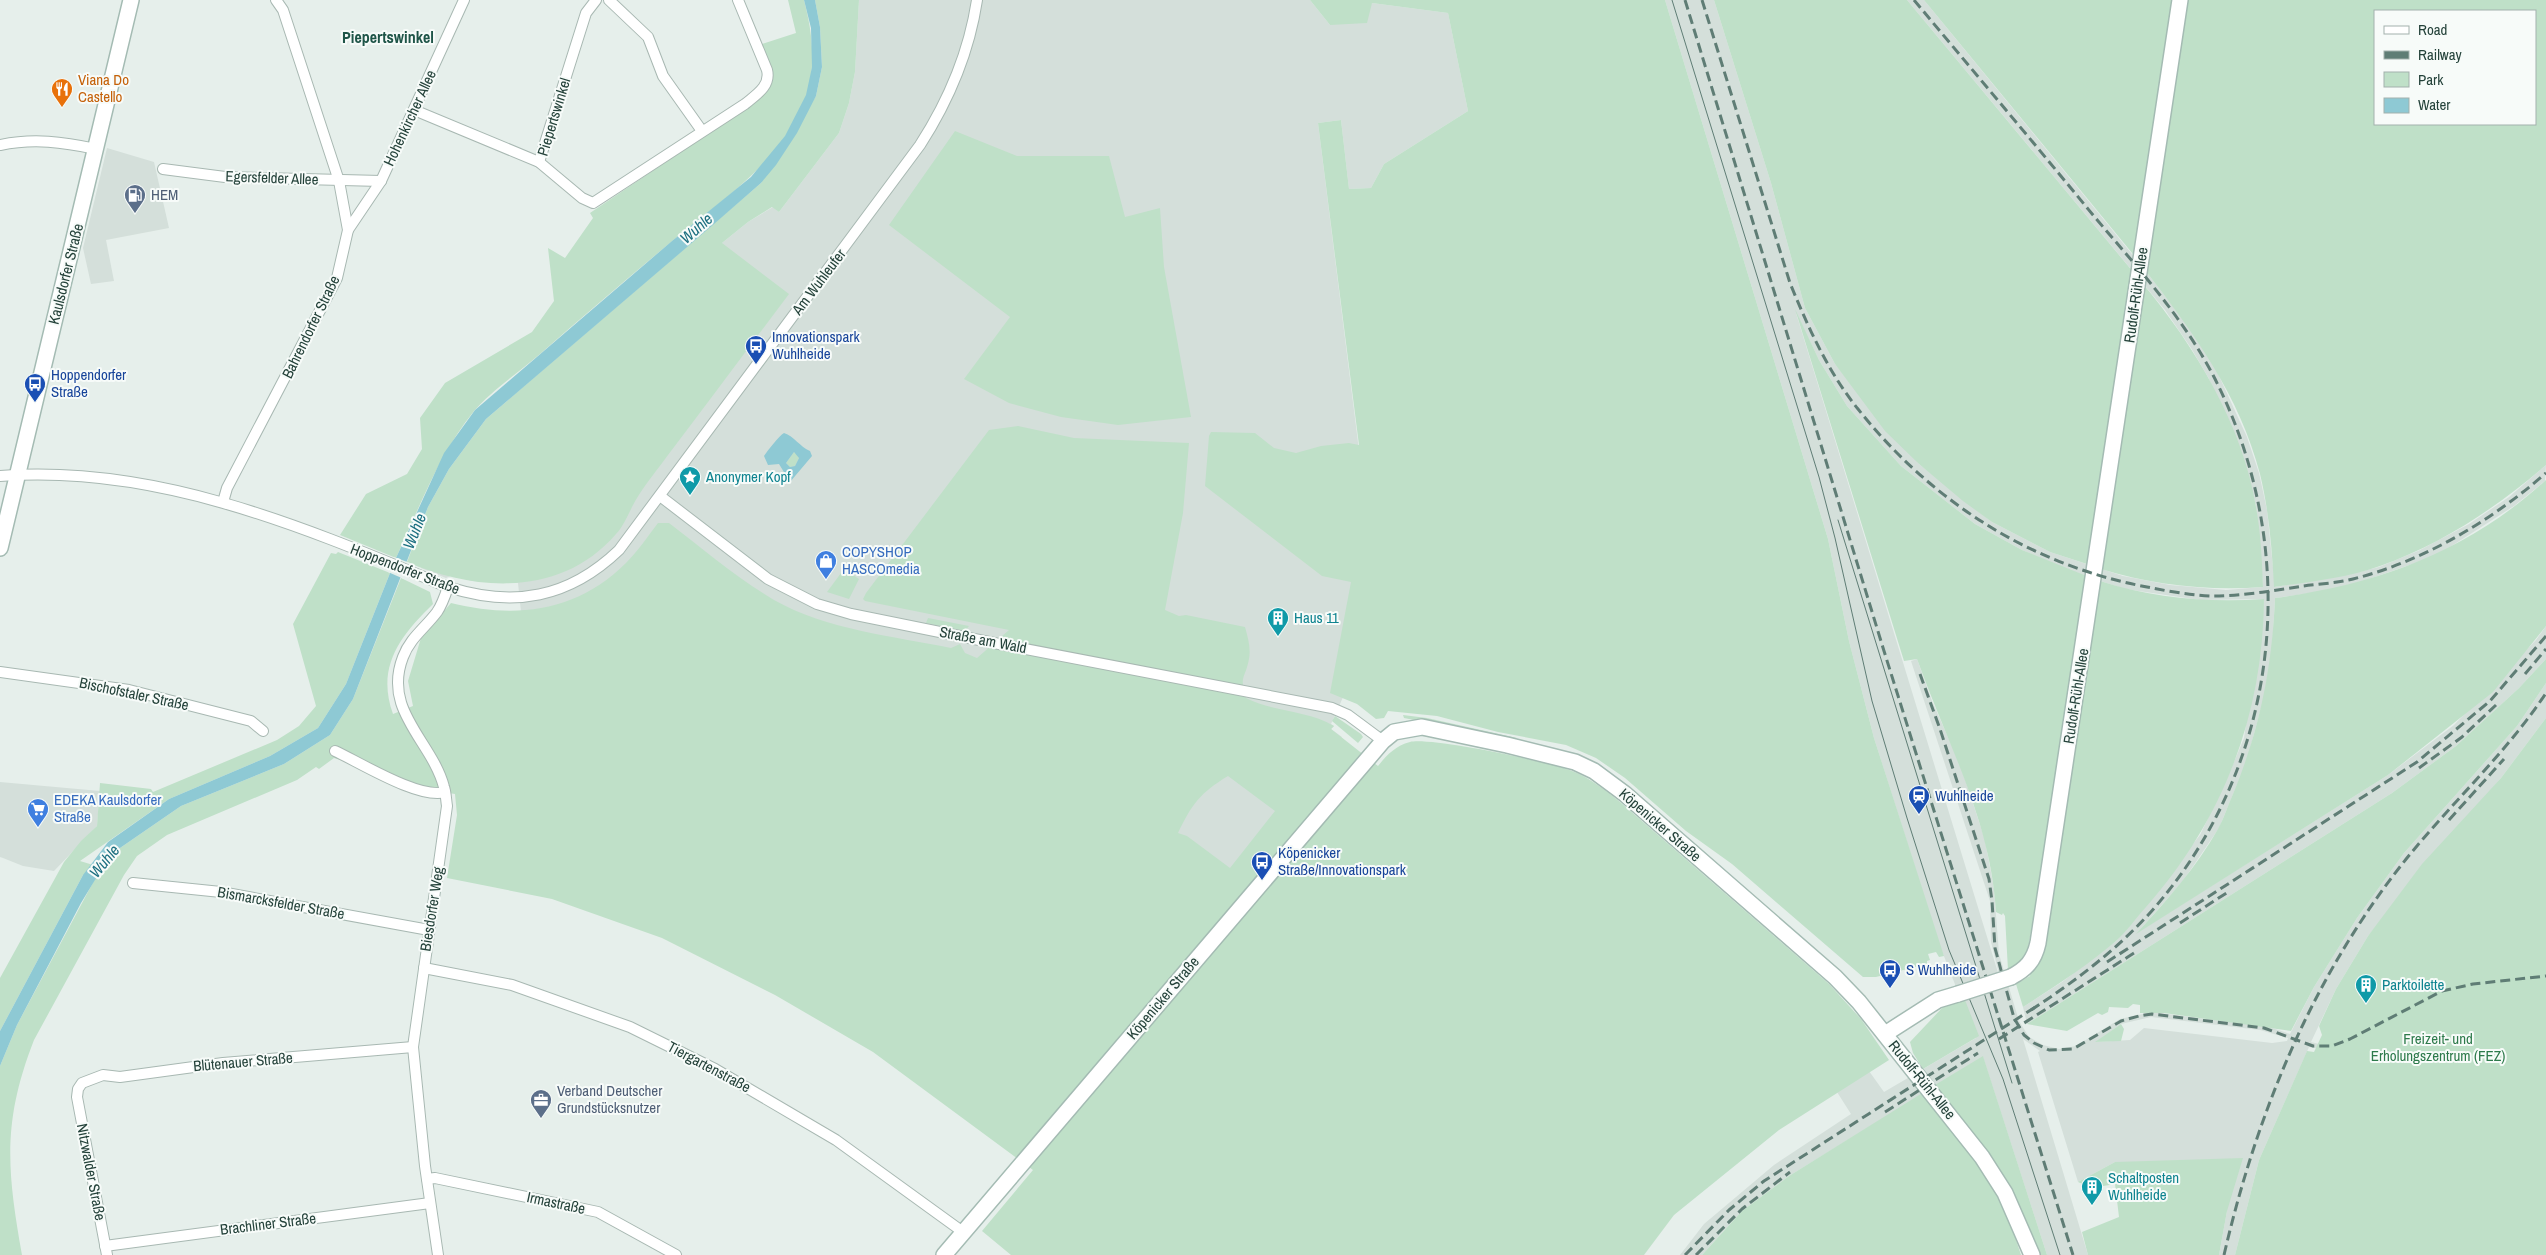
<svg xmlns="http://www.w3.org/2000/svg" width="2546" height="1255" viewBox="0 0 2546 1255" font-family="'Archivo Narrow',sans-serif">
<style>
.built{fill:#d4dfda;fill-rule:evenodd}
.green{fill:#bfe0c8;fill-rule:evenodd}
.water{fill:#8ec9d4;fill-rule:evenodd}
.pier{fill:#e6efeb}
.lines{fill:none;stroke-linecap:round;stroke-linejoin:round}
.street-casing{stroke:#a8b8b2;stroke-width:12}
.secondary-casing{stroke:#a4bbb3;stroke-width:18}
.street{stroke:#fff;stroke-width:10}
.secondary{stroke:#fff;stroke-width:15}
.tram{stroke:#5f7d75;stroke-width:1}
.rail{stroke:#5f7d75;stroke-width:3;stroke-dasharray:10 5;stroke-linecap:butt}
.secondary-bridge-casing{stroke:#a4bbb3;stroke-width:18;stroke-linecap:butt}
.secondary-bridge{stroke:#fff;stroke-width:15}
.labels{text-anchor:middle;stroke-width:4;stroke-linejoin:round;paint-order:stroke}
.food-label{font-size:15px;fill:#c56008;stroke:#f7fbf9;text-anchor:start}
.street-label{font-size:15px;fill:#24423a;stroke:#f7fbf9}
.service-label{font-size:15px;fill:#4e5e75;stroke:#f7fbf9;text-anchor:start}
.transit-label{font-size:15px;fill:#164399;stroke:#f7fbf9;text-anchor:start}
.culture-label{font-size:15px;fill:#0d838f;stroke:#f7fbf9;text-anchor:start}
.shop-label{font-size:15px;fill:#366cbe;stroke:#f7fbf9;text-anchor:start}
.park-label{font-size:15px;fill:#2d7a4b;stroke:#f7fbf9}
.neighbourhood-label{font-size:16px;font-weight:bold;fill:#1f5548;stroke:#f7fbf9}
.water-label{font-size:16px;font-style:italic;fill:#1c6f80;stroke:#f7fbf9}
</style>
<rect width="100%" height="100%" fill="#e6efeb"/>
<g class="built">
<path d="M859,0H1310L1330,25L1372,3L1448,13L1468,111L1384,164L1371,188L1349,189L1341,120L1318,123L1375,578L1344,695L1331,724L1334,726L1331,729L1342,737L1230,877L667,596L521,612L518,583L472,581L453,575L446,578L421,568L440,519L722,243L748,222L773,207L779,212L839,133L849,103L855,72Z"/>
<path d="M1665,0H1714L1771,183L1805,308L1835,364L1919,464L1992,522L2050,552L2123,576L2170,585L2226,590L2263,587L2256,506L2242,455L2208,377L2191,348L2165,310L1907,0H1924L2145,270L2189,327L2214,365L2247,437L2259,473L2267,510L2275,587L2350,574L2379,567L2420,550L2469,524L2509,497L2546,465L2545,481L2514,506L2436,556L2363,581L2325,591L2275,598L2272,650L2264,698L2246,763L2219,828L2183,881L2138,932L2388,775L2454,725L2536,640L2546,626V659L2519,688L2456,746L2392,793L2027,1024L2023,1007L2062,982L2116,941L2200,835L2226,781L2244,738L2264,599L2200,600L2125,589L2069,571L2022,550L1975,524L1901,466L1847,406L1819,360L1796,313L2003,989L1991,942L1990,901L1911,661L1917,659L1932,701L1960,764L1985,840L1994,889L1999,954L2019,1021L2029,1037L2043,1045L2059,1049L2076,1046L2120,1019L2152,1012L2269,1027L2290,1034L2314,987L2357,918L2404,853L2517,726L2546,683V718L2501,778L2368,936L2336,989L2311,1042L2323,1045L2320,1049L2309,1047L2259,1160L2235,1255H2219L2227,1211L2115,1162L2078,1182L2038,1052L2040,1051L2023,1039L2088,1255H2047L1983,1057L1789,1176L1742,1211L1702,1255H1680L1704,1224L1774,1165L1851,1114L1837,1092L1869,1071L1884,1092L1976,1038L1940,946L1874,738L1849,641L1828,539ZM2151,1017L2260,1030L2288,1038L2287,1041L2272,1043L2144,1028L2130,1040L2096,1042L2121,1024Z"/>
<path d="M107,148L154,162L169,228L106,240L114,281L91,284L83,248Z"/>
<path d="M0,782L100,791L97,826L54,871L23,866L3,858L0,857Z"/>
</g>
<g class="green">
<path d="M788,0H804C812,31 817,66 806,97C784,157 731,194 683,232C635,272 587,313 540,354C519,372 491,391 474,411C439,454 419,508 396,558L340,535L366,494L407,474L422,449L420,418L445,383L532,332L554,301L548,248L565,258L593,218L590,213L755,102L772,73L762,44L796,33Z"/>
<path d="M815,0H859L855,72L849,103L839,133L779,212L772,207L748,222L722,243L789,294C749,347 709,401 668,455C658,469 646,483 637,498C630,509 625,525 616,534C562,597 476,592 407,562L428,507L449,469L486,419L761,183L816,96L822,67L820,27Z"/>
<path d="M1310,0H1665L1828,539L1849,641L1874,738L1944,956L1939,957L1936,952L1928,954L1930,960L1927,961V964L1876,977H1863L1732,864L1686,831L1625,778L1596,758L1566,745L1498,732L1437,716L1388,711L1384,718L1376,719L1357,704L1330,693L1351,582L1322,576L1205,486L1209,436L1211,432L1255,433L1274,448L1296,453L1321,446L1349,443L1359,445L1318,123L1341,120L1349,189L1371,188L1384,164L1468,111L1448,13L1372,3L1367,23L1330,25Z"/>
<path d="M1714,0H1907L2134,273L2090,565L2050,552L1992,522L1963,501L1919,464L1885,431L1835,364L1805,308L1771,183Z"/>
<path d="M1924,0H2174L2137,259Z"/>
<path d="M2184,0H2546V465C2496,508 2442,544 2380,566C2346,578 2309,582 2274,587C2272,549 2269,511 2260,474C2240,396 2193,332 2145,270ZM2375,11H2535V124H2375Z"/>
<path d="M955,131L1017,156H1109L1125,217L1160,208L1164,267L1191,417L1118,425L1061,417L1009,403L964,379L1010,317L889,225Z"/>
<path d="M2143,284C2195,346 2243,426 2256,507C2261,534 2262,561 2263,587C2208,591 2153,585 2101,569Z"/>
<path d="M1795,309L1819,360L1847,406L1901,466L1975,524L2022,550L2089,577L2029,943C2026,957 2021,963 2008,970L2005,916L2003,913L2002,915L1996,912C1991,821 1947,743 1917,659L1904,661Z"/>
<path d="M1018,426L1074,438L1189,443L1183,513L1165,610L1179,616L1186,615L1245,627C1248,638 1251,648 1249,659C1245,680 1239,675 1246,698C1276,713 1307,710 1334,726L1331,729L1378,766C1387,755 1395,746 1410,742C1430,737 1550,762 1572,771C1590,778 1605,790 1620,802L1829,984L1861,1019L1889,1060L1779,1130L1674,1215L1644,1255H1011L982,1231L1033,1170L873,1052L775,995L662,938L552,899L447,878L457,815L455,794L430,790L334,758L319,769L316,767L297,780L167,835L137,856L124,875L34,1040C2,1122 7,1170 22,1255H0V1066L17,1025L97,875H83L0,1031V978L64,862L81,841L97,826L100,783L151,789L153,792L277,740L299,726L316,706L293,624L331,553L336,554L338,552L390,573L346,684L318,728L270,756L169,799L80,861L103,868L120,848L181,806L284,764L330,735L353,699L401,578L430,592L433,604C400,636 376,667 393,714L413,706L408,681L421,638L451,603C516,619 577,612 626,563C638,551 648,536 658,523H669C703,549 737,578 774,600C827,630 893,636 951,648L960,644L965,653L977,658L1009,630L865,601L863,599L866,593L989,430ZM1228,776L1275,811L1230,868L1187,836L1178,833C1192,804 1200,793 1228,776Z"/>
<path d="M794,452L798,455L799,458L795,466L790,467L786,463Z"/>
<path d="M2546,480V626L2493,692L2388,775L2136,934C2166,901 2196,868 2218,829C2224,818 2228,805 2233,794C2260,729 2272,668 2275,598C2379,584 2467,552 2546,480Z"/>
<path d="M844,569L859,579L849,599L827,592Z"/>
<path d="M2100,581C2153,598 2209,603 2264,599C2263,715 2223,820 2146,907C2136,918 2127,931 2116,941C2087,966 2054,987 2023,1007L2016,984L2030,976Z"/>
<path d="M928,618L969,626L965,631L926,623Z"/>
<path d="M2546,659V683L2517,726L2404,853L2357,918L2314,987L2291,1031L2164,1013H2140V1005L2133,1004L2128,1008L2109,1007L2108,1012L2102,1015L2098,1013L2067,1031L2027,1024L2392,793L2456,746L2519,688Z"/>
<path d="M1403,715L1427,718L1517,738L1512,739L1404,718Z"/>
<path d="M1335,716L1361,734L1363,737L1358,743L1332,721Z"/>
<path d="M2546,718V1255H2235L2259,1160L2307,1051L2314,1052L2322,1035L2319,1026L2336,989L2368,936L2422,864L2501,778Z"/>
<path d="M1965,1000L1979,1036L1923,1069L1913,1053L1910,1042L1943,1007Z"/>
<path d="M2121,1024L2124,1029L2121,1041L2095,1042Z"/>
<path d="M1983,1056L2047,1255H2038L2015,1198L1985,1149L1935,1085Z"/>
<path d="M1924,1092L1960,1136L2005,1207L2021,1255H1702L1742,1211L1789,1176Z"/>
<path d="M2243,1158L2227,1211L2219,1255H2088L2082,1232L2119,1217L2115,1184L2092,1188L2078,1182L2115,1162Z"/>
</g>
<g class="water">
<path d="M804,0H815L820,27L822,67L816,96L797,133L776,165L761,183L714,224L486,419L449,469L428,507L353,699L330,735L284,764L181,806L120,848L98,875L81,903L17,1025L0,1066V1031L83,875L108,842L169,799L270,756L318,728L346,684L396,558L444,453L475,410L672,241L751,177L785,136L806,95L812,67L811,28Z"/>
<path d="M784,433C794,436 800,447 810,451L812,456L790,482L779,464L768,465L764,456C768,450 779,436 784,433ZM794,452L799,458L795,466L790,467L786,463Z"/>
</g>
<path class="pier" d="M394,557L410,563L404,579L388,572Z"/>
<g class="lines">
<g class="street-casing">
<g id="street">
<path d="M609,0L648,37L663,76L702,131"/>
<path d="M414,110L539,162L582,198L593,203L745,104C756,95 771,86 767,70L738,0"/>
<path d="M0,145C34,138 63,142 96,149"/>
<path d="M539,162L586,13L596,0"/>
<path d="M163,169L225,177L381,181"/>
<path d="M348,230L381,181L464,0"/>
<path d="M0,476C158,464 306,528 448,587C514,608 569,598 619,550L920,145C949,100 969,53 977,0"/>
<path d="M660,496L768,579L817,604L851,614L994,643L1332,708L1348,715L1383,741"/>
<path d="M223,502L227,488L337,278L348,230L339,181L283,10L276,0"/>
<path d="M0,672L129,690L251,721L263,731"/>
<path d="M335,751C359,762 420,800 445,792"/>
<path d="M133,883L221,892L429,930"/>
<path d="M424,968L512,985L630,1027L715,1069L836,1140L963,1232"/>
<path d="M427,1179L435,1178L598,1212L676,1255"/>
<path d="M105,1246L430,1203"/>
<path d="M107,1255L77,1097L78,1089L82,1083L103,1075L120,1077L223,1063L413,1047"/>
<path d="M438,1255L425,1166L413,1047L447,806C446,800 446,793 444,787C432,741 382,711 403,657C410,638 425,628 437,612C442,605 445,596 448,587"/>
</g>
</g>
<g class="secondary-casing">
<g id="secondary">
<path d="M0,548L131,0"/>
<path d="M2011,977C2026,969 2034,961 2038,943L2180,0"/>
<path d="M1885,1034L1938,1000L1958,994"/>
<path d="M944,1255L1383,741L1394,732L1422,727L1507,745L1575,762L1594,771L1625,794L1835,977L1859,1002L1982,1157L2005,1193L2032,1255"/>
</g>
</g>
<use href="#street" class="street"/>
<use href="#secondary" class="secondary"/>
<g class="tram">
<path d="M1672,0L1819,477L1835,538L1872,701L1907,818L1949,950L2003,1079L2060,1255"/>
<path d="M1838,520L2012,1083"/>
</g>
<g class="rail">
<path d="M1685,0L1884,651L2073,1255"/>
<path d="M1702,0L1790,283C1808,327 1828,372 1858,409C1931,501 2030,565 2147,587C2167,591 2189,595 2211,596C2239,596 2274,591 2303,586C2319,584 2337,583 2353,579C2424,561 2491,521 2546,473"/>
<path d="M1914,0C1974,72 2034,143 2093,215C2136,266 2182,316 2213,375C2304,551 2282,766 2149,914C2114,952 2074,982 2031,1010"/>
<path d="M1920,674L1940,729L1989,879L1992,901L1995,948L2014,1018L2024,1035L2034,1043L2049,1050L2073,1049L2121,1021L2139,1016L2152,1014L2264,1028L2313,1046H2332L2350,1039L2442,991L2473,984L2546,976"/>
<path d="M2525,674L2546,649"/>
<path d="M2419,768L2462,737L2496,705"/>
<path d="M2449,820L2504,759"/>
<path d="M2180,923L2228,892"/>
<path d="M2107,962L2417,762L2490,701L2546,636"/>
<path d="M1999,1039L2134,953"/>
<path d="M1885,1112L1978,1053"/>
<path d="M1685,1255L1729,1210L1764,1181L2037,1006"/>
<path d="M1696,1255L1742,1209L1790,1172"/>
<path d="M2224,1255C2257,1113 2312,978 2403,863C2449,805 2505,755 2546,693"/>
</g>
<g class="secondary-bridge-casing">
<path id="secondary-bridge" d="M1958,994L2011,977"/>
</g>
<use href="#secondary-bridge" class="secondary-bridge"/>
</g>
<defs>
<g id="restaurant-pin" transform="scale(1.125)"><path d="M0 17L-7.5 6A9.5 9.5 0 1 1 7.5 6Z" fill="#e8710a" stroke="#f7fbf9"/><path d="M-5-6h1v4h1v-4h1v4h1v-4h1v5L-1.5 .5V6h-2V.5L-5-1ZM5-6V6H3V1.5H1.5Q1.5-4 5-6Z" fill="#fff"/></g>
<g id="fuel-pin" transform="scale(1.125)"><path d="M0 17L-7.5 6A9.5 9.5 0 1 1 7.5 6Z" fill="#5c6f8a" stroke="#f7fbf9"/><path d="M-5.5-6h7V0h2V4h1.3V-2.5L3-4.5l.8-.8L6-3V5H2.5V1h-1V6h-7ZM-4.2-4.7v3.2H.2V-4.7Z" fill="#fff"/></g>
<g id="bus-pin" transform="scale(1.125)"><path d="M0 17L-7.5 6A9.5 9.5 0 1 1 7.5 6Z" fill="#1a4fb4" stroke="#f7fbf9"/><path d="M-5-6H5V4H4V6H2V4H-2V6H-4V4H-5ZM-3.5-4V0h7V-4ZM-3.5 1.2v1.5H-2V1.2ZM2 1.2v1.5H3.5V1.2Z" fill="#fff"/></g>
<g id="sight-pin" transform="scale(1.125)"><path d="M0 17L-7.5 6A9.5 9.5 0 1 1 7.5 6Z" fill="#0f9aa8" stroke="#f7fbf9"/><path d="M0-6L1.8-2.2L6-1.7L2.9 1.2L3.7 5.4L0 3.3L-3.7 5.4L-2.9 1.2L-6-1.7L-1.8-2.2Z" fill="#fff"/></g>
<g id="shop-pin" transform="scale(1.125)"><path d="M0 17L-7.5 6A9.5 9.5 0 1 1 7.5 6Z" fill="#3f7fe0" stroke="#f7fbf9"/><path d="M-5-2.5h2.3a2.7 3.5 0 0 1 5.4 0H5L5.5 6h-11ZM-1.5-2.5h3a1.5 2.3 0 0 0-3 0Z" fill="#fff"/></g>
<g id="building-pin" transform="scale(1.125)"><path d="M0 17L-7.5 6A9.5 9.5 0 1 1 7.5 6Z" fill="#0f9aa8" stroke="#f7fbf9"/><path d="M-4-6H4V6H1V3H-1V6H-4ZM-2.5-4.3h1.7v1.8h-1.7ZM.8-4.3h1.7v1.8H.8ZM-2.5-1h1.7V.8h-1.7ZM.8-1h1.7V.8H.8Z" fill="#fff"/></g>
<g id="station-pin" transform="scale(1.125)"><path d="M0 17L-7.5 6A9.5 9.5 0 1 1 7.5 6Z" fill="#1a4fb4" stroke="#f7fbf9"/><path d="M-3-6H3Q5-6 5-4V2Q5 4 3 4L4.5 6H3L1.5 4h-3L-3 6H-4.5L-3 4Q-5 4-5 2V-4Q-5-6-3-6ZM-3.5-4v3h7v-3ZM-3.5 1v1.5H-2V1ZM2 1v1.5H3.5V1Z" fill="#fff"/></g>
<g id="supermarket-pin" transform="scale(1.125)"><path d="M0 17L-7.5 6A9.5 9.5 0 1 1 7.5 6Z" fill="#3f7fe0" stroke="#f7fbf9"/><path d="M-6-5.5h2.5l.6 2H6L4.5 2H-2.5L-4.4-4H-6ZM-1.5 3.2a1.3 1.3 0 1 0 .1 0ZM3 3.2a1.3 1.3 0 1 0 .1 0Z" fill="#fff"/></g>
<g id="office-pin" transform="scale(1.125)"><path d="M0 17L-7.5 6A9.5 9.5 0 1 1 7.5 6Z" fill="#5c6f8a" stroke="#f7fbf9"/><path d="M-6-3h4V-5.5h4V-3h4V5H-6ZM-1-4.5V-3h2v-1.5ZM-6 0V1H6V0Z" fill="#fff"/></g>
</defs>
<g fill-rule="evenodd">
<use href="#restaurant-pin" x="62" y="89"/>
<use href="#fuel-pin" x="135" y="195"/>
<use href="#bus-pin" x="756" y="346"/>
<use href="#bus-pin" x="35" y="384"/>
<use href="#sight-pin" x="690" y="477"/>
<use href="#shop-pin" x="826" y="561"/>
<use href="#building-pin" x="1278" y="618"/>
<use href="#station-pin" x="1919" y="796"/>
<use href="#supermarket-pin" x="38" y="809"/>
<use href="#bus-pin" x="1262" y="862"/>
<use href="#bus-pin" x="1890" y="970"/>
<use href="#building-pin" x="2366" y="985"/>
<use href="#office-pin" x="541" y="1100"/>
<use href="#building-pin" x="2092" y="1187"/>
</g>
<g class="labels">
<g class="food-label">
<text x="78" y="85">Viana Do<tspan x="78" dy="17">Castello</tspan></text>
</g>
<g class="street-label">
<text transform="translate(554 117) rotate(-73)" y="5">Piepertswinkel</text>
<text transform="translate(410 118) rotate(-65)" y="5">Hohenkircher Allee</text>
<text transform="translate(272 178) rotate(2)" y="5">Egersfelder Allee</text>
<text transform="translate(66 274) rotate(-76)" y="5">Kaulsdorfer Straße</text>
<text transform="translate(819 282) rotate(-53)" y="5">Am Wuhleufer</text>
<text transform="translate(2136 295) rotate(-82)" y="5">Rudolf-Rühl-Allee</text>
<text transform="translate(311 327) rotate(-64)" y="5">Bahrendorfer Straße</text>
<text transform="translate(405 569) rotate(21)" y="5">Hoppendorfer Straße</text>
<text transform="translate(983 640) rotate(11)" y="5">Straße am Wald</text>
<text transform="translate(134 694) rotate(12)" y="5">Bischofstaler Straße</text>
<text transform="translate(2076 696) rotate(-81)" y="5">Rudolf-Rühl-Allee</text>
<text transform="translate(1660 825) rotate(41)" y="5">Köpenicker Straße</text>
<text transform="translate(281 903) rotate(10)" y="5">Bismarcksfelder Straße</text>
<text transform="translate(432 909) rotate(-81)" y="5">Biesdorfer Weg</text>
<text transform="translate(1163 998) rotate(-50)" y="5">Köpenicker Straße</text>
<text transform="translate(243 1062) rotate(-5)" y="5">Blütenauer Straße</text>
<text transform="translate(709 1067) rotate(28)" y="5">Tiergartenstraße</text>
<text transform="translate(1922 1080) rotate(51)" y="5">Rudolf-Rühl-Allee</text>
<text transform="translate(91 1172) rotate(79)" y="5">Nitzwalder Straße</text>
<text transform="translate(556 1203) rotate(12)" y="5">Irmastraße</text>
<text transform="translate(268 1224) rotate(-7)" y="5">Brachliner Straße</text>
</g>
<g class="service-label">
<text x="151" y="200">HEM</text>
<text x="557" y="1096">Verband Deutscher<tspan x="557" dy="17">Grundstücksnutzer</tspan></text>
</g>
<g class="transit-label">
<text x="772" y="342">Innovationspark<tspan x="772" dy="17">Wuhlheide</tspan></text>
<text x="51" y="380">Hoppendorfer<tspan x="51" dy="17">Straße</tspan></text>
<text x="1935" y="801">Wuhlheide</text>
<text x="1278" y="858">Köpenicker<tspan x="1278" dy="17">Straße/Innovationspark</tspan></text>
<text x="1906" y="975">S Wuhlheide</text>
</g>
<g class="culture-label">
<text x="706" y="482">Anonymer Kopf</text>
<text x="1294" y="623">Haus 11</text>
<text x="2382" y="990">Parktoilette</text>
<text x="2108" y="1183">Schaltposten<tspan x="2108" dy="17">Wuhlheide</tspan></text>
</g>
<g class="shop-label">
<text x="842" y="557">COPYSHOP<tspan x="842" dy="17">HASCOmedia</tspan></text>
<text x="54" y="805">EDEKA Kaulsdorfer<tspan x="54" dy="17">Straße</tspan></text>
</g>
<g class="park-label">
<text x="2438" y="1044">Freizeit- und<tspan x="2438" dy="17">Erholungszentrum (FEZ)</tspan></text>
</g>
<g class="neighbourhood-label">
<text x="388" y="43">Piepertswinkel</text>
</g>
<g class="water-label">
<text transform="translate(696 228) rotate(-41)" y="6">Wuhle</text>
<text transform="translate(414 531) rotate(-68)" y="6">Wuhle</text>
<text transform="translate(104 861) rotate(-50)" y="6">Wuhle</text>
</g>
</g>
<rect x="2374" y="10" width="162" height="115" fill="#f7fbf9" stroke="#a3b1ad"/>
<rect x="2384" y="26" width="25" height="8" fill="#ffffff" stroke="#a3b1ad"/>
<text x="2418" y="35" font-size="15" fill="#24423a">Road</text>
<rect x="2384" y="51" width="25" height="8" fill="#5f7d75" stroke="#a3b1ad"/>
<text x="2418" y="60" font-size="15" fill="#24423a">Railway</text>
<rect x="2384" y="72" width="25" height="15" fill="#bfe0c8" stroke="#a3b1ad"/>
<text x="2418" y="85" font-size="15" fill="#24423a">Park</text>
<rect x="2384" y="98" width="25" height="15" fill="#8ec9d4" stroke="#a3b1ad"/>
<text x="2418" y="110" font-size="15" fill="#24423a">Water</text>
</svg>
